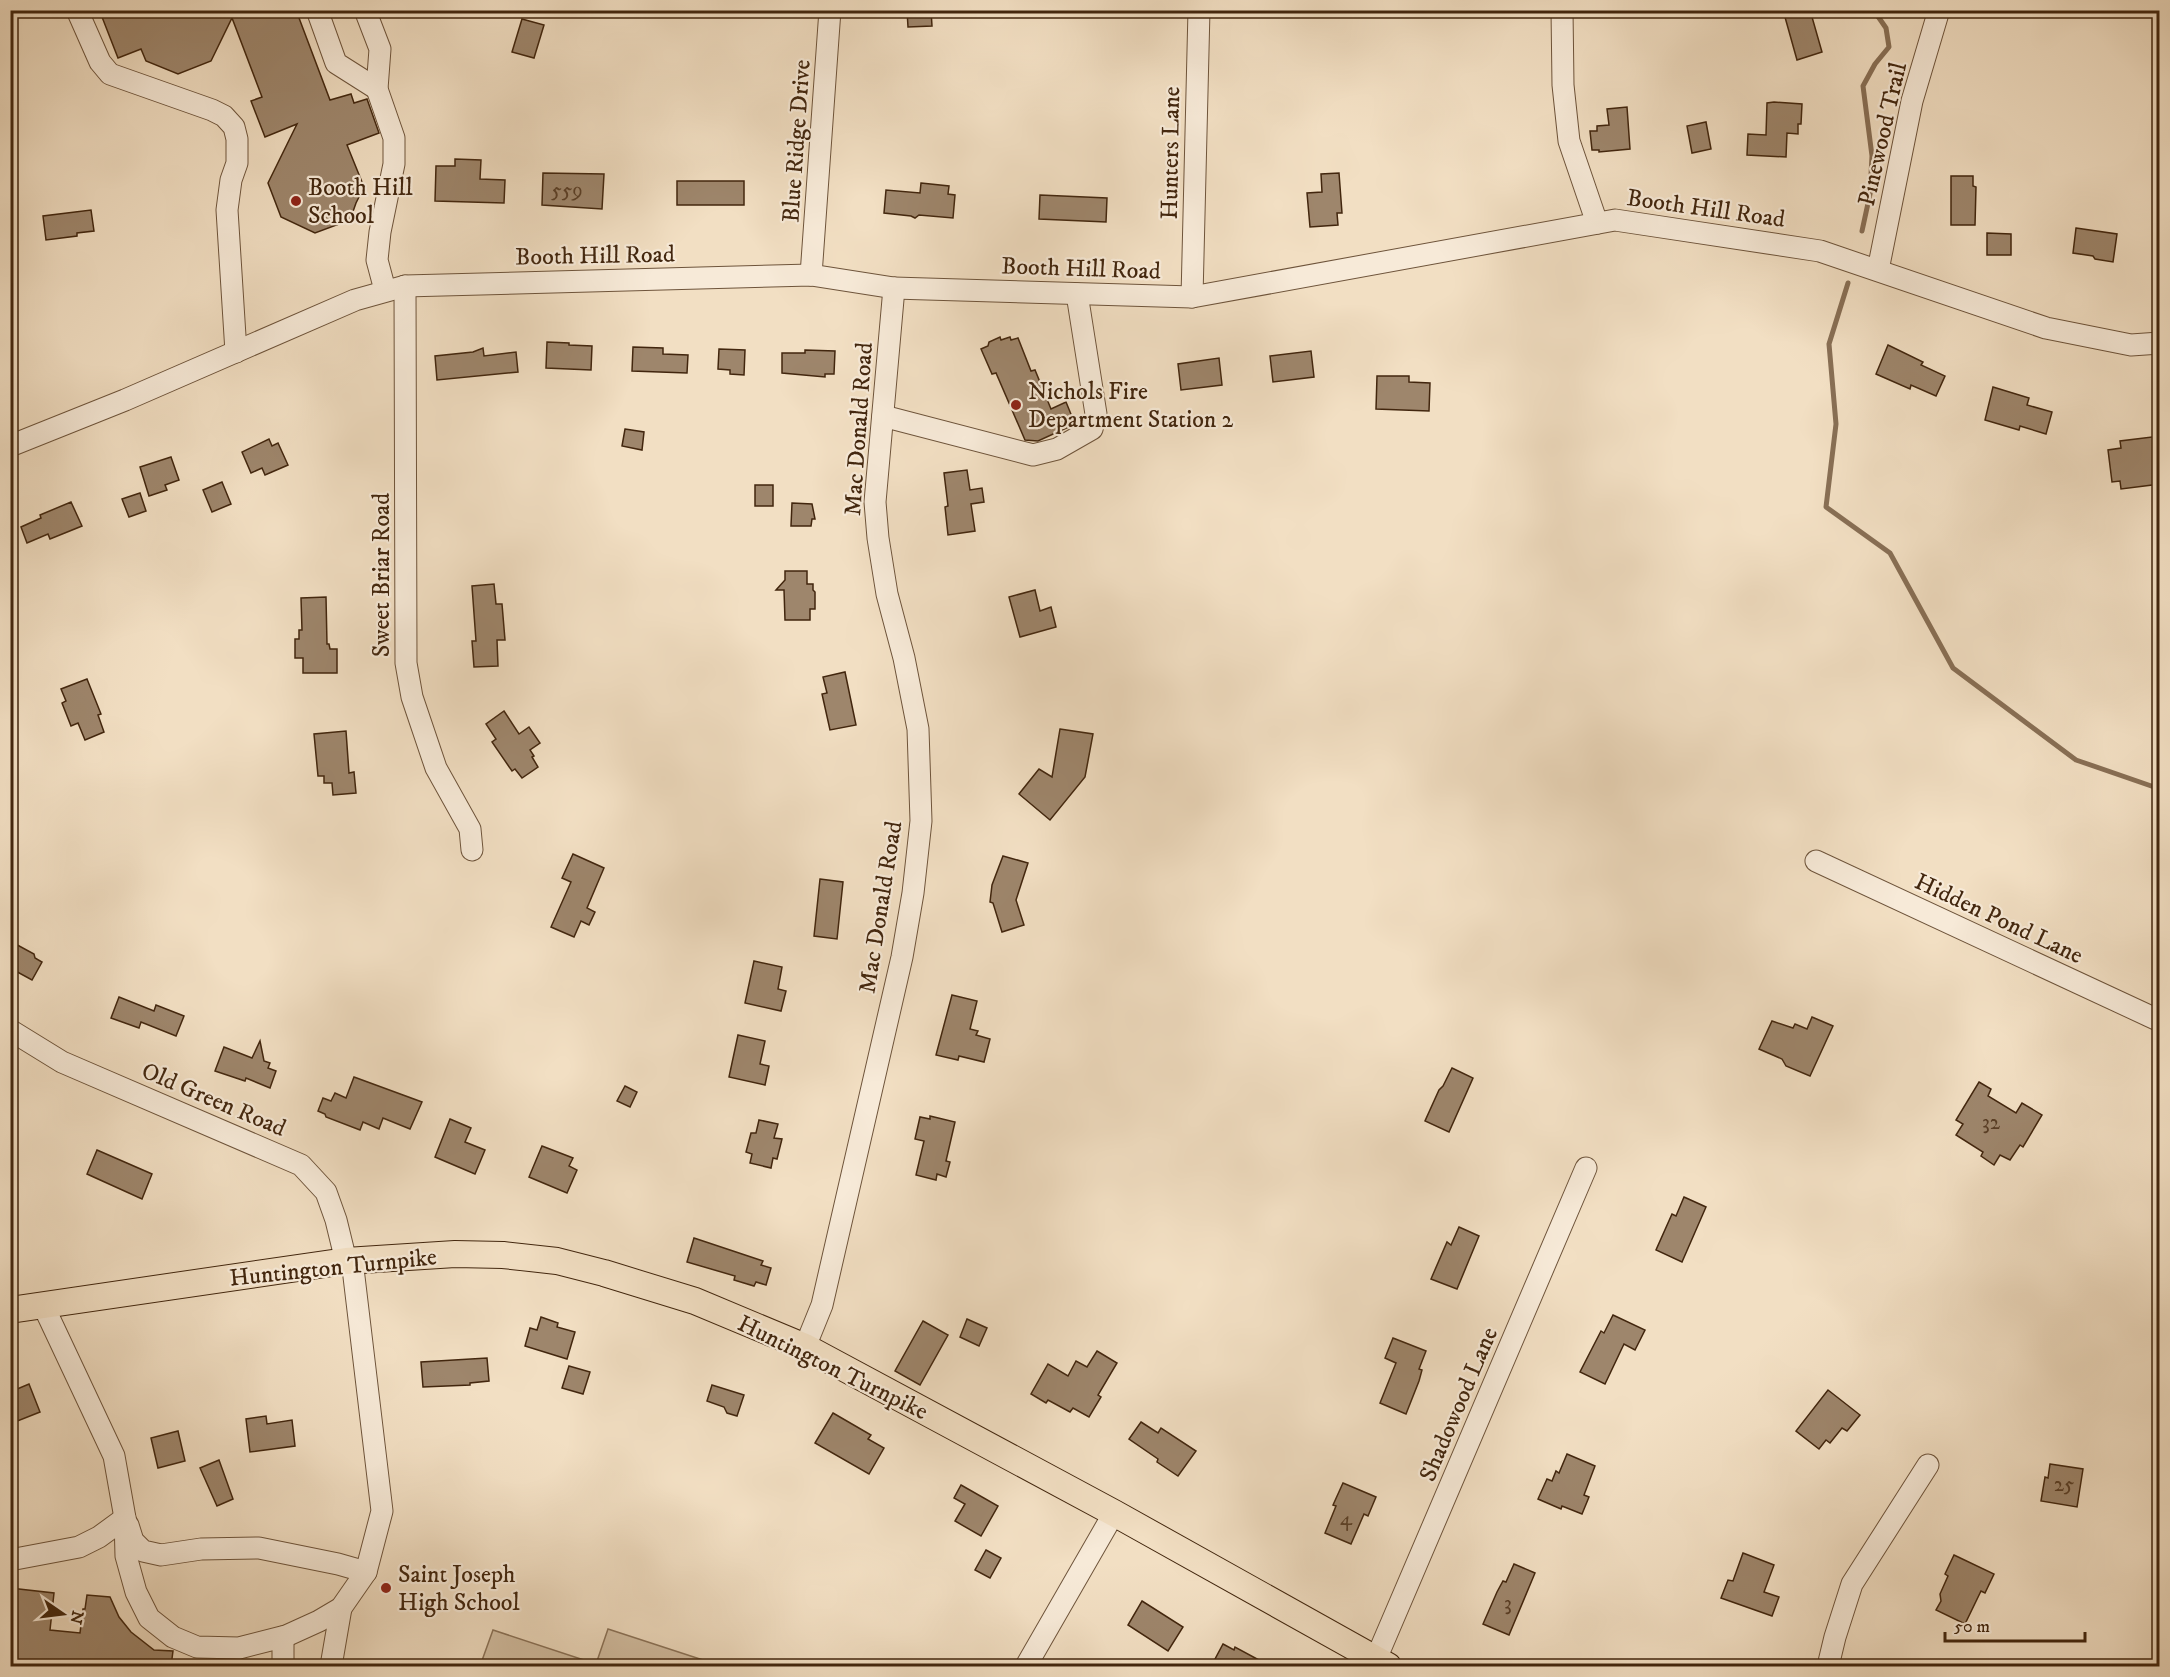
<svg xmlns="http://www.w3.org/2000/svg" width="2170" height="1677" viewBox="0 0 2170 1677" font-family="'IM FELL DW Pica',serif">
<style>
.grass{fill:#d4c0a4;stroke:#8b7359;stroke-width:1.5}
.lines{fill:none;stroke-linecap:round;stroke-linejoin:round}
.stream{stroke:#886f55;stroke-width:5}
.building{fill:#9e866c;stroke:#42260e;stroke-width:1.5}
.minor-casing{stroke:#6e543b;stroke-width:23}
.major-casing{stroke:#42260e;stroke-width:28}
.minor{stroke:#f7ead8;stroke-width:21}
.major{stroke:#f2dfc3;stroke-width:26}
.poi-dot{fill:#8f2418;stroke:#f7ead8;stroke-width:2}
.labels{text-anchor:middle;stroke-width:4.5;stroke-linejoin:round;paint-order:stroke}
.number-label{font-size:21px;fill:#593e26}
.street-label{font-size:24px;fill:#42260e;stroke:#f7ead8}
.poi-label{font-size:24px;fill:#42260e;stroke:#f7ead8;text-anchor:start}
</style>
<rect width="100%" height="100%" fill="#f2dfc3"/>
<filter id="stains"><feTurbulence type="fractalNoise" baseFrequency=".00333" numOctaves="4"/><feColorMatrix values="0 0 0 0 .2 0 0 0 0 .09 0 0 0 0 .02 0 0 0 .5 -.17"/></filter>
<radialGradient id="worn" r=".72"><stop offset=".6" stop-color="#630" stop-opacity="0"/><stop offset="1" stop-color="#630" stop-opacity=".3"/></radialGradient>
<path class="grass" d="M608,1629L703,1660L701,1666H480L493,1630L596,1664Z"/>
<g class="lines">
<g class="stream">
<path d="M1862,231L1870,194L1872,156L1863,86L1875,64L1889,47L1886,28L1877,15L1878,10"/>
<path d="M1848,283L1829,344L1836,424L1826,507L1890,553L1953,668L2076,760L2160,789"/>
</g>
</g>
<g class="building">
<path d="M107,10H296L330,100L351,94L354,103L367,99L379,133L347,145L364,187L356,203L350,220L315,233L281,217L268,183L297,124L265,137L251,101L262,97L232,18L211,61L178,74L146,61L141,49L118,58L102,17L109,14Z"/>
<path d="M907,10H931L932,26L908,27Z"/>
<path d="M1783,10H1810L1822,52L1797,60Z"/>
<path d="M522,19L544,25L534,58L512,52Z"/>
<path d="M1774,102L1802,104L1801,124H1798V134L1787,133L1786,157L1747,155L1748,134L1766,135L1767,103Z"/>
<path d="M1627,107L1630,149L1599,152V150H1592L1590,131H1597V126L1609,125L1607,109Z"/>
<path d="M1706,122L1711,149L1692,153L1687,126Z"/>
<path d="M455,159L481,160L480,179L505,180L504,203L435,201L436,166H455Z"/>
<path d="M543,173L604,174L602,209L542,205Z"/>
<path d="M1339,173L1342,213H1337L1338,225L1310,227L1307,193L1322,192L1321,174Z"/>
<path d="M1951,176H1973V186L1976,187L1975,225H1951Z"/>
<rect x="677" y="181" width="67" height="24"/>
<path d="M921,183L949,186L948,194L955,195L953,218L919,215L915,218L911,216L884,213L886,190L920,193Z"/>
<path d="M1040,195L1107,198L1106,222L1039,219Z"/>
<path d="M91,210L94,231L77,233V236L46,240L43,216Z"/>
<path d="M2076,228L2117,234L2113,262L2095,259L2093,256L2073,253Z"/>
<path d="M1987,233L2011,234V255H1987Z"/>
<path d="M1000,337L1001,340L1010,337L1011,340L1018,338L1031,371L1035,370L1051,409L1066,402L1075,424L1038,441L1025,440L996,373L992,374L981,349L988,346L989,342Z"/>
<path d="M547,342L569,343V345L592,346L591,370L546,368Z"/>
<path d="M1888,345L1923,362L1921,365L1945,376L1936,396L1911,385L1910,389L1876,374Z"/>
<path d="M633,347L663,348V354L688,355L687,373L632,371Z"/>
<path d="M483,348L484,356L516,352L518,372L437,380L435,356L473,352Z"/>
<path d="M719,349L745,350L744,375L730,374V370L718,369Z"/>
<path d="M805,350L835,351L834,374H825V377L782,373V353H805Z"/>
<path d="M1311,351L1314,377L1273,382L1270,356Z"/>
<path d="M1219,358L1222,385L1181,390L1178,364Z"/>
<path d="M1377,376H1409V382L1430,383L1429,411L1376,409Z"/>
<path d="M1993,387L2029,398L2027,405L2052,412L2046,434L2020,426L2019,430L1985,420Z"/>
<path d="M625,429L644,432L642,450L622,446Z"/>
<path d="M2160,436V484L2121,489L2120,481L2112,482L2108,450L2121,448L2120,441Z"/>
<path d="M269,439L272,446L278,443L288,465L265,475L262,468L251,473L242,452Z"/>
<path d="M171,457L179,480L165,485L167,490L149,496L140,467Z"/>
<path d="M967,470L970,490L982,488L984,502L971,504L975,531L948,535L945,507L948,506L944,473Z"/>
<path d="M222,482L231,504L212,512L203,490Z"/>
<rect x="755" y="485" width="18" height="21"/>
<path d="M140,493L146,511L129,517L122,499Z"/>
<path d="M71,502L82,526L50,539L48,534L27,543L21,527L41,518L40,515Z"/>
<path d="M792,503L812,504L815,519H812L811,526H791Z"/>
<path d="M785,571H807V584H813V590L815,592V609H810V620H785L784,590H776L785,580Z"/>
<path d="M494,584L496,604H502L505,640H497L498,666L474,667L472,641H476L472,586Z"/>
<path d="M1035,590L1040,611L1051,607L1056,627L1020,637L1009,597Z"/>
<path d="M326,597L327,644H329L330,649H337V673H303V658H295V639H299V630H302L301,598Z"/>
<path d="M845,672L856,725L830,730L822,694L827,693L823,677Z"/>
<path d="M87,679L101,714L98,715L104,732L85,740L78,723L71,726L62,703L66,701L61,689Z"/>
<path d="M504,711L519,734L529,727L540,743L530,750L534,756L532,757L538,767L522,778L515,769L512,771L492,742L496,739L486,724Z"/>
<path d="M1060,729L1093,734L1085,777L1050,820L1019,794L1039,769L1052,777Z"/>
<path d="M346,731L349,773L354,772L356,793L333,795L332,783H324V776H318L314,734Z"/>
<path d="M573,854L604,868L587,908L595,912L589,925L581,921L574,937L551,927L571,882L562,878Z"/>
<path d="M1003,856L1028,863L1016,900L1024,925L1002,932L993,903L990,902L992,885Z"/>
<path d="M820,879L843,882L837,939L814,936Z"/>
<path d="M10,941L34,954L35,958L42,962L32,980L10,968Z"/>
<path d="M754,961L782,967L778,989L786,991L781,1011L745,1003Z"/>
<path d="M952,995L977,1001L970,1029L978,1031L976,1035L990,1039L984,1062L959,1056L958,1060L936,1055Z"/>
<path d="M119,997L154,1011L156,1005L184,1016L176,1036L141,1022L139,1028L111,1018Z"/>
<path d="M1812,1017L1833,1026L1810,1076L1786,1066L1782,1059L1759,1049L1772,1021L1793,1028L1795,1024L1807,1029Z"/>
<path d="M738,1035L765,1041L760,1064L769,1066L765,1085L729,1077Z"/>
<path d="M260,1041L264,1061L270,1063L268,1068L276,1071L270,1088L246,1078L245,1081L215,1071L224,1047L252,1058Z"/>
<path d="M1452,1068L1473,1078L1449,1132L1425,1121L1439,1090L1443,1086Z"/>
<path d="M354,1077L422,1102L410,1129L383,1118L379,1129L363,1122L360,1130L326,1117L325,1114L318,1111L323,1098L331,1101L335,1093L346,1098Z"/>
<path d="M1979,1082L1991,1089L1988,1096L2016,1113L2022,1103L2042,1115L2023,1147L2020,1145L2010,1160L2000,1155L1994,1165L1981,1156L1983,1152L1956,1135L1963,1124L1956,1120Z"/>
<path d="M625,1086L637,1092L630,1107L617,1101Z"/>
<path d="M930,1116L955,1122L946,1161L950,1162L946,1177L937,1174L936,1180L916,1175L924,1141L915,1139L920,1117L930,1119Z"/>
<path d="M450,1119L471,1128L465,1142L485,1150L475,1174L435,1157Z"/>
<path d="M759,1120L778,1124L774,1138L782,1139L777,1159L773,1158L771,1168L750,1163L752,1154L746,1152L751,1133H756Z"/>
<path d="M542,1146L573,1158L569,1166L577,1170L567,1193L529,1177Z"/>
<path d="M97,1150L152,1174L142,1199L87,1174Z"/>
<path d="M1684,1197L1706,1207L1682,1262L1656,1250L1672,1214L1676,1216Z"/>
<path d="M1459,1227L1479,1236L1457,1289L1431,1279L1447,1242L1451,1245Z"/>
<path d="M694,1238L763,1261L761,1265L771,1268L766,1285L756,1282L754,1286L734,1280L735,1276L687,1262Z"/>
<path d="M1613,1315L1645,1330L1635,1350L1624,1344L1605,1384L1580,1372L1601,1331L1604,1333Z"/>
<path d="M541,1317L558,1323L557,1327L575,1332L567,1359L525,1346L530,1328L537,1330Z"/>
<path d="M967,1319L987,1328L979,1346L960,1337Z"/>
<path d="M923,1321L948,1335L920,1385L895,1371Z"/>
<path d="M1393,1338L1426,1351L1419,1369L1422,1370L1419,1381L1406,1414L1380,1403L1396,1363L1385,1358Z"/>
<path d="M1097,1351L1117,1363L1098,1395L1101,1397L1089,1417L1073,1408L1070,1412L1048,1400L1046,1403L1031,1394L1048,1364L1068,1376L1076,1361L1087,1367Z"/>
<path d="M487,1358L489,1381L470,1383V1385L423,1387L421,1362Z"/>
<path d="M569,1366L590,1372L583,1394L562,1388Z"/>
<path d="M29,1384L40,1412L10,1424V1392Z"/>
<path d="M712,1385L744,1395L737,1416L727,1413L724,1407L707,1401Z"/>
<path d="M1828,1390L1860,1415L1847,1431L1842,1428L1830,1443L1826,1440L1819,1449L1796,1431Z"/>
<path d="M833,1413L871,1435L868,1439L884,1448L869,1474L815,1443Z"/>
<path d="M266,1416L267,1424L292,1420L295,1446L250,1452L246,1419Z"/>
<path d="M1141,1422L1158,1433L1161,1428L1196,1451L1178,1476L1157,1462L1158,1459L1129,1439Z"/>
<path d="M178,1431L185,1461L158,1468L151,1438Z"/>
<path d="M1567,1454L1595,1466L1584,1495L1589,1497L1582,1514L1562,1506L1561,1509L1538,1499L1547,1479L1552,1481L1556,1471L1559,1473Z"/>
<path d="M219,1460L233,1499L217,1506L200,1468Z"/>
<path d="M2050,1464L2083,1469L2077,1507L2041,1501L2045,1477L2048,1478Z"/>
<path d="M1343,1483L1376,1497L1368,1516L1364,1514L1351,1544L1325,1533L1336,1506L1333,1505Z"/>
<path d="M961,1485L998,1506L981,1536L955,1521L965,1504L954,1498Z"/>
<path d="M986,1550L1001,1558L990,1578L975,1570Z"/>
<path d="M1743,1553L1774,1565L1764,1592L1779,1597L1772,1616L1721,1598L1728,1580L1733,1581Z"/>
<path d="M1954,1555L1994,1574L1985,1593L1981,1591L1965,1624L1936,1610L1941,1601L1940,1594L1948,1576L1945,1574Z"/>
<path d="M1514,1564L1535,1573L1509,1635L1483,1624L1497,1592L1503,1581L1506,1582Z"/>
<path d="M10,1588L54,1593L50,1630L80,1633L83,1609H85L87,1595L110,1597L119,1617L131,1632L154,1650L173,1651L171,1666H10Z"/>
<path d="M1142,1601L1183,1627L1168,1651L1128,1625Z"/>
<path d="M1223,1644L1234,1650L1235,1647L1270,1666H1225L1214,1661Z"/>
</g>
<g class="lines">
<g class="minor-casing">
<g id="minor">
<path d="M77,10L100,62L110,74L212,110L224,116L234,127L237,139V163L231,180L227,210L236,352"/>
<path d="M317,10L336,63L377,89"/>
<path d="M365,10L380,49L377,89L394,138V164L380,232L377,260L385,290"/>
<path d="M1562,10L1563,85L1569,141L1597,223"/>
<path d="M1878,270L1912,101L1939,10"/>
<path d="M811,275L830,10"/>
<path d="M405,286L406,663L412,697L436,768L470,829L472,850"/>
<path d="M1192,297L1199,10"/>
<path d="M883,416L1033,455L1057,449L1092,429L1096,414L1077,294"/>
<path d="M10,446L125,400L355,300L405,286L811,275L894,288L1192,297L1615,220L1820,251L2046,328L2131,345L2160,343"/>
<path d="M1816,861L2160,1021"/>
<path d="M10,1030L62,1062L301,1165L326,1192L336,1220L346,1261"/>
<path d="M43,1305L114,1456L125,1518L126,1556L136,1592L149,1618L173,1637L197,1647L239,1648L286,1636L319,1621L341,1608L366,1572L382,1511L352,1260"/>
<path d="M805,1347L822,1305L902,957L913,893L921,821L918,729L904,658L887,594L878,538L875,502L894,288"/>
<path d="M128,1525L133,1541L143,1551L161,1555L201,1549L259,1548L338,1564L366,1572"/>
<path d="M10,1560L79,1547L99,1537L125,1518"/>
<path d="M1376,1659L1586,1168"/>
<path d="M283,1666V1637"/>
<path d="M331,1666L341,1608"/>
<path d="M1026,1666L1114,1513"/>
<path d="M1828,1666L1835,1637L1852,1584L1928,1465"/>
</g>
</g>
<g class="major-casing">
<path id="major" d="M10,1310L346,1261L455,1254L503,1255L557,1261L604,1273L695,1301L805,1347L1114,1513L1388,1666"/>
</g>
<use href="#minor" class="minor"/>
<use href="#major" class="major"/>
</g>
<g class="poi-dot">
<circle cx="296" cy="201" r="6"/>
<circle cx="1016" cy="405" r="6"/>
<circle cx="386" cy="1588" r="6"/>
</g>
<g class="labels">
<g class="number-label">
<text x="567" y="197">559</text>
<text x="1991" y="1129">32</text>
<text x="2064" y="1491">25</text>
<text x="1346" y="1525">4</text>
<text x="1508" y="1610">3</text>
</g>
<g class="street-label">
<text transform="translate(1882 134) rotate(-77)" y="8">Pinewood Trail</text>
<text transform="translate(796 141) rotate(-86)" y="8">Blue Ridge Drive</text>
<text transform="translate(1170 153) rotate(-89)" y="8">Hunters Lane</text>
<text transform="translate(1706 208) rotate(8)" y="8">Booth Hill Road</text>
<text transform="translate(595 255) rotate(-1)" y="8">Booth Hill Road</text>
<text transform="translate(1081 268) rotate(2)" y="8">Booth Hill Road</text>
<text transform="translate(858 429) rotate(-86)" y="8">Mac Donald Road</text>
<text transform="translate(381 575) rotate(-90)" y="8">Sweet Briar Road</text>
<text transform="translate(880 907) rotate(-81)" y="8">Mac Donald Road</text>
<text transform="translate(1999 918) rotate(25)" y="8">Hidden Pond Lane</text>
<text transform="translate(214 1099) rotate(23)" y="8">Old Green Road</text>
<text transform="translate(333 1267) rotate(-6)" y="8">Huntington Turnpike</text>
<text transform="translate(833 1367) rotate(26)" y="8">Huntington Turnpike</text>
<text transform="translate(1458 1404) rotate(-67)" y="8">Shadowood Lane</text>
</g>
<g class="poi-label">
<text x="308" y="195">Booth Hill<tspan x="308" dy="28">School</tspan></text>
<text x="1028" y="399">Nichols Fire<tspan x="1028" dy="28">Department Station 2</tspan></text>
<text x="398" y="1582">Saint Joseph<tspan x="398" dy="28">High School</tspan></text>
</g>
</g>
<rect width="2170" height="1677" fill="none" stroke="#f2dfc3" stroke-width="36"/>
<rect x="12" y="12" width="2146" height="1653" fill="none" stroke="#42260e" stroke-width="3"/>
<rect x="18" y="18" width="2134" height="1641" fill="none" stroke="#42260e" stroke-width="1.5"/>
<g transform="translate(63 1614) rotate(104)" stroke="#f7ead8" stroke-width="4.5" paint-order="stroke">
<path d="M0-4.5L10 22L0 15L-10 22Z" fill="#42260e"/>
<text y="-9" font-size="16" font-weight="bold" text-anchor="middle" fill="#42260e">N</text>
</g>
<path d="M1945 1632v9h140v-9" fill="none" stroke="#42260e" stroke-width="3"/>
<text x="1954" y="1632" font-size="18" fill="#42260e" stroke="#f7ead8" stroke-width="4.5" paint-order="stroke">50 m</text>
<rect width="100%" height="100%" filter="url(#stains)"/>
<rect width="100%" height="100%" fill="url(#worn)"/>
</svg>
